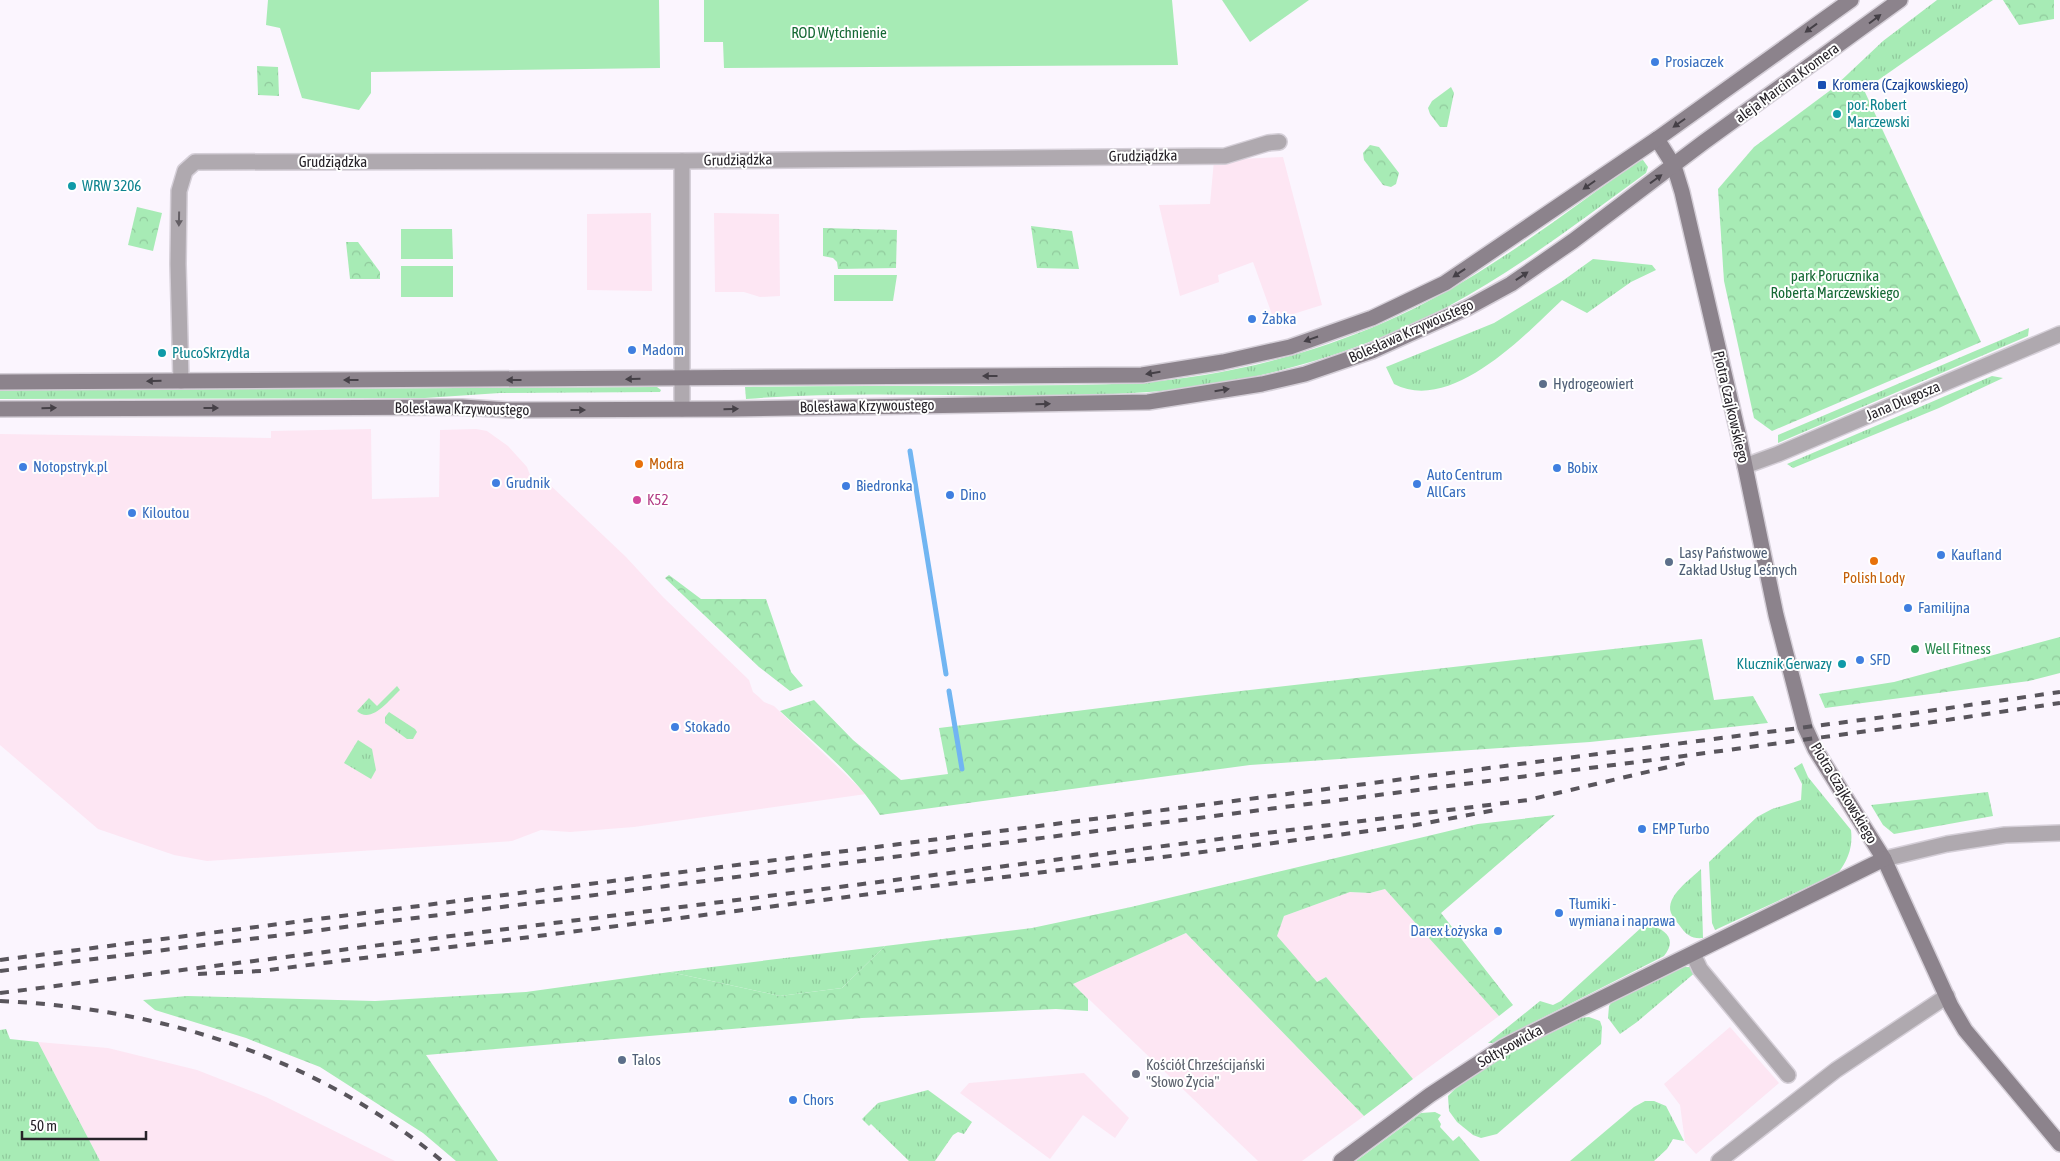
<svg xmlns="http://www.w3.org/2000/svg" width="2060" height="1161" viewBox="0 0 2060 1161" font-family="'Asap Condensed',sans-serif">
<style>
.industrial{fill:#fde6f3}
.grass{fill:url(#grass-tufts)}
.forest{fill:url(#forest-crowns)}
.garden{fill:#a7ebb5}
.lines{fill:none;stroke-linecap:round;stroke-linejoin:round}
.stream{stroke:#71b5f2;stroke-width:5}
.street-casing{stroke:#d5cfd8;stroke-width:18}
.secondary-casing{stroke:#d5cfd8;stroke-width:18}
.street{stroke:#afa9af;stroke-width:15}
.secondary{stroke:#8c838c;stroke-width:15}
.rail{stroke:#59555c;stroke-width:4;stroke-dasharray:9 9;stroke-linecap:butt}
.oneway{fill:#454047}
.oneway2{fill:#645f65}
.shop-dot{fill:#3f7fe0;stroke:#fff;stroke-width:2}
.transit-dot{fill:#1a4fb4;stroke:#fff;stroke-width:2}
.culture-dot{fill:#0f9aa8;stroke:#fff;stroke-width:2}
.service-dot{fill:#5c6f8a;stroke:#fff;stroke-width:2}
.food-dot{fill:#e8710a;stroke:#fff;stroke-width:2}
.hotel-dot{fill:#d1479c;stroke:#fff;stroke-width:2}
.leisure-dot{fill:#2e9e5b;stroke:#fff;stroke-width:2}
.worship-dot{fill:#6b7280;stroke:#fff;stroke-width:2}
.labels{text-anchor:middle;stroke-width:4;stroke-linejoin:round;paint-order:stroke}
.park-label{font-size:15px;fill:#156934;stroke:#fff}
.shop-label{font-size:15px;fill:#366cbe;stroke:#fff;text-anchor:start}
.street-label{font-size:15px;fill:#272329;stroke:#fff}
.transit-label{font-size:15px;fill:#164399;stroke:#fff;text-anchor:start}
.culture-label{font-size:15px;fill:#0d838f;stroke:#fff;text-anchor:start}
.service-label{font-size:15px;fill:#4e5e75;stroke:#fff;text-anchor:start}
.food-label{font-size:15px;fill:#c56008;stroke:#fff;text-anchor:start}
.hotel-label{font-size:15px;fill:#b23c85;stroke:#fff;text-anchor:start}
.leisure-label{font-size:15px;fill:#27864d;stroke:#fff;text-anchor:start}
.worship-label{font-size:15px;fill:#5b616d;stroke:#fff;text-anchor:start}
</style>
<defs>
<pattern id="grass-tufts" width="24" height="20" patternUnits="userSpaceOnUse" patternTransform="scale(1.25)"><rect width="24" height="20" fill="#a7ebb5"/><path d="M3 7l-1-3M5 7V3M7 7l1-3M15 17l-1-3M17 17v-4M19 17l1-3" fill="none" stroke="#90c99c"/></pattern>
<pattern id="forest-crowns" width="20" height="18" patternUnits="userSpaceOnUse" patternTransform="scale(1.25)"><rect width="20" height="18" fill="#a7ebb5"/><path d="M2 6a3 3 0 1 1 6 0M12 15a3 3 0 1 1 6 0" fill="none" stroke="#90c99c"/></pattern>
</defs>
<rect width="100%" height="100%" fill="#fbf5fe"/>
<g class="industrial">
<path d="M1283,157L1322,305L1274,320L1253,262L1218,275L1219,282L1180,296L1159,205L1210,204L1214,160Z"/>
<path d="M651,213L652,291L587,290V214Z"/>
<path d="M714,213L779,214L780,296L760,297L744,292H715Z"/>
<path d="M371,429L372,499L439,497L440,430L476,429L487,431L508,446L527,467L530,475L543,487L548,483L626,557L663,597L749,680L753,692L759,697L764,702L774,706L866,794L634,827L570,832L541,830L512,841L207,861L174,855L98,829L0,745V434L271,438V431Z"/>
<path d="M1385,889L1499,1016L1413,1079L1326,977L1317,982L1276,936L1284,916L1350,892L1370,893Z"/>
<path d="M1186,933L1364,1116L1302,1161H1258L1073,984Z"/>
<path d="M1730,1027L1779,1083L1696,1154L1685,1142L1680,1105L1664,1084Z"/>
<path d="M38,1042L108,1048L197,1070L266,1097L395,1161H100Z"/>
<path d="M1084,1073L1129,1118L1115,1138L1083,1115L1050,1159L960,1093L969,1083Z"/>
</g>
<g class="grass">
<path d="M1937,0H1993L1864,90L1832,89L1883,41Z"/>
<path d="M1643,160L1648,167L1646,173C1581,220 1517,270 1447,307C1355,355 1252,384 1149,392C1015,402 880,388 746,399L745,387C823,386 901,386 979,386C1031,385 1084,386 1136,383C1221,377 1307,356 1385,322C1477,282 1557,219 1638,161Z"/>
<path d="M1593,259L1652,265L1656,270L1631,282L1587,313L1562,300C1525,335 1451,414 1394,384L1386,367L1494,323L1561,282Z"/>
<path d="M2029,328L2028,336L1778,443V435Z"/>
<path d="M1992,376L2003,378L1939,408L1793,468L1787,464Z"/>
<path d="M657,387L661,390L660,392L500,393L425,398L0,399V391L18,390Z"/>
<path d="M397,686L400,690C390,699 371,725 357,711L369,698L377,706Z"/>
<path d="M389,712L415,729L417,732L413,739H407L385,723V717Z"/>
<path d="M358,740L372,749L376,770L371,779L344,763Z"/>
<path d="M1802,763L1808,777L1851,830C1853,847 1848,860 1838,873L1715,930L1712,923L1709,862L1757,817L1772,809L1801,800L1802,784L1794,768Z"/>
<path d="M1701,869L1703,938C1692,939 1686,935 1680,926C1677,922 1673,918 1671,913C1665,896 1691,879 1701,869Z"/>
<path d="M1650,925C1667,930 1677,940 1664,956L1493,1043H1488L1540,1001L1553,1005L1561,1001L1643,926Z"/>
<path d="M885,946L842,988L780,996L670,972Z"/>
<path d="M1683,967H1690L1697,971L1637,1022L1620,1034L1608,1018L1609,1006L1612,1002Z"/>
<path d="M1589,1017L1600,1021L1602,1027L1601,1044L1497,1134L1481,1138L1473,1135L1457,1122L1449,1111L1448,1096L1462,1082L1513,1051L1579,1018Z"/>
<path d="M6,1029L10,1039L38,1042L100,1161H0V1030Z"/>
<path d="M928,1090L972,1122L964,1134L958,1132L953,1135L935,1161H909L871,1124L869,1126L862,1119L878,1103Z"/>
<path d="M1645,1101H1654L1666,1106L1684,1141L1673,1139L1667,1149L1654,1161H1570L1634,1107Z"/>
</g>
<g class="forest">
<path d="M2003,0H2054V19L2019,25Z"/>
<path d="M257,66L278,67L279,96L258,95Z"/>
<path d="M1451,87L1454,93L1447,127H1440L1430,114L1428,108L1432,101Z"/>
<path d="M1832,89L1864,90L1981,342L1772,431L1754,418L1724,281L1718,189L1754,147Z"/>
<path d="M1370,145L1379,147L1399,173L1396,184L1391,187L1383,185L1364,160L1363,153Z"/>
<path d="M137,207L162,213L153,251L128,245Z"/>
<path d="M1031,226L1072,231L1079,269L1037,268Z"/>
<path d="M823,228L897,230L896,268L838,269L837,262L833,258L823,256Z"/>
<path d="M346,242H358L380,272V279H350Z"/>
<path d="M669,575L701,599H766L791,672L803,686L790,691L759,667L665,578Z"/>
<path d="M2060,637V673L2029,681L1825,708L1819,694L1894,682Z"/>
<path d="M1702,639L1714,700L1753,696L1768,723L1590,742L1250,765L880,815C854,774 815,744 780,711L814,700L853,740L901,780L948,774L939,728L1197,696Z"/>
<path d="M1988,792L1993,816L1894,834L1883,825L1871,805Z"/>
<path d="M1555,815L1441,913L1513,1005L1499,1016L1385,889L1370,893L1350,892L1284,916L1277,936L1317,982L1326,977L1413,1079L1364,1116L1186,933L1073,984L1088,999V1011L1056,1009L862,1018L426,1055L498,1161H456L423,1133L320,1067L246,1038L155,1010L143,1000L187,996L375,1001L526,992L670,972L780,996L842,988L885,946L1032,928L1131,907L1478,824Z"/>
<path d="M1435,1112L1441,1115L1438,1119L1441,1124L1440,1127L1453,1141L1459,1136L1480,1161H1356L1421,1113Z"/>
</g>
<g class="garden">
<path d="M268,0H659L660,68L371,72V93L359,110L302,98L280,28L266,25Z"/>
<path d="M704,0H1172L1178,65L724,68L723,42H704Z"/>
<path d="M1222,0H1309L1250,42Z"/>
<path d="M401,229H452L453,259H401Z"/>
<rect x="401" y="266" width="52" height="31"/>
<path d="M834,275H897L893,301H834Z"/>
</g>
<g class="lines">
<g class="stream">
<path d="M910,451L946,674"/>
<path d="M949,691L962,769"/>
</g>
<g class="street-casing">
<g id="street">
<path d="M181,381L178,264L179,191L185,171L195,162L682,161L1225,156L1268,143L1279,142"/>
<path d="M682,409V161"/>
<path d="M1745,466L1778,454L2060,334"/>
<path d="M1884,859L1947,844L2005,835L2060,833"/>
<path d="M1693,954L1700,969L1788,1075"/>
<path d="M1719,1161L1836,1070L1947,996"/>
</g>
</g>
<g class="secondary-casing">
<g id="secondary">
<path d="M1657,139L1674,166L1682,192L1739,437L1776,615L1805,727L1815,749L1884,859L1951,1006L1965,1030L2060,1144"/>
<path d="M0,382L1142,375L1223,362L1290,347L1372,318L1445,283L1657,139L1851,0"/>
<path d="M0,409L462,407L511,410L732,409L1148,402L1262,384L1305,374L1372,351L1467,308L1511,284L1573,241L1704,142L1900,0"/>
<path d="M1341,1161L1430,1095L1503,1047L1884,859"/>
</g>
</g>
<use href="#street" class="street"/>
<use href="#secondary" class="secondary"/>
<g class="rail">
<path d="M0,960L1900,715L2060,692"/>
<path d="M0,971L1676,757L1920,724L2060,703"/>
<path d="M198,974L261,971L1416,825L1495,810"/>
<path d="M0,993L1528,800L1685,763"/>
<path d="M0,1001C160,1008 317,1057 442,1161"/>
</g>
</g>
<defs><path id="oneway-solid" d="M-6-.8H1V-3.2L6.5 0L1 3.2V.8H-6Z" transform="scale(1.25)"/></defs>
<g class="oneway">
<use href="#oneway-solid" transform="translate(1875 19) rotate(-37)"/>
<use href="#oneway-solid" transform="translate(1811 28) rotate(144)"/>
<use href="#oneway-solid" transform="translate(1679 123) rotate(145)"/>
<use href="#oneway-solid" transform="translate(1656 179) rotate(-36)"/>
<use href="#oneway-solid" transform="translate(1589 185) rotate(145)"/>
<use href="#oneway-solid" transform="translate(1459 273) rotate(146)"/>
<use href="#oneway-solid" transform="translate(1522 276) rotate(-34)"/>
<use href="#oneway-solid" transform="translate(1311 339) rotate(161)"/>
<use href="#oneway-solid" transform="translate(1153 373) rotate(171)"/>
<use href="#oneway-solid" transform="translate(990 376) rotate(180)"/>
<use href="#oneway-solid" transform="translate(633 379) rotate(179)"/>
<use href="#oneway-solid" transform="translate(351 380) rotate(180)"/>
<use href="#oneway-solid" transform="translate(514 380) rotate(180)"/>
<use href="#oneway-solid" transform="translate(154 381) rotate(179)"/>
<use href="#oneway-solid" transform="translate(1222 390) rotate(-9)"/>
<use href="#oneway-solid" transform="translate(1043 404) rotate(-1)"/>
<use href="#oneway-solid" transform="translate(49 408) rotate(-1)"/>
<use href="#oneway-solid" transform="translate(211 408)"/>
<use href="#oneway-solid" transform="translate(731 409) rotate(-1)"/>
<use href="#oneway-solid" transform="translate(578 410)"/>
</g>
<use class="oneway2" href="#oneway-solid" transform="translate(179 219) rotate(91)"/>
<g class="shop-dot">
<circle cx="1655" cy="62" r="5"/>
<circle cx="1252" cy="319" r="5"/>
<circle cx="632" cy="350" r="5"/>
<circle cx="23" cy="467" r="5"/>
<circle cx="1557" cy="468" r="5"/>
<circle cx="496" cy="483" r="5"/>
<circle cx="1417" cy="484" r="5"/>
<circle cx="846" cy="486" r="5"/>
<circle cx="950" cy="495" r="5"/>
<circle cx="132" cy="513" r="5"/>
<circle cx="1941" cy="555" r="5"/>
<circle cx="1908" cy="608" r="5"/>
<circle cx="1860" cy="660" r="5"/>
<circle cx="675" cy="727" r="5"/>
<circle cx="1642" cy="829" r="5"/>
<circle cx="1559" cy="913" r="5"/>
<circle cx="1498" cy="931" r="5"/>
<circle cx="793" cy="1100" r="5"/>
</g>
<rect class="transit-dot" x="1817" y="80" width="10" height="10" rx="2.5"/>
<g class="culture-dot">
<circle cx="1837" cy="114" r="5"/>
<circle cx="72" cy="186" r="5"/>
<circle cx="162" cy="353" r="5"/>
<circle cx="1842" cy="664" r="5"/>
</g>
<g class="service-dot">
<circle cx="1543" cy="384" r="5"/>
<circle cx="1669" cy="562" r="5"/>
<circle cx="622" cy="1060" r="5"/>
</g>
<g class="food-dot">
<circle cx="639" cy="464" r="5"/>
<circle cx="1874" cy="561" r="5"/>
</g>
<circle class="hotel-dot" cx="637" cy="500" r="5"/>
<circle class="leisure-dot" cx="1915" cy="649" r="5"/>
<circle class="worship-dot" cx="1136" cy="1074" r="5"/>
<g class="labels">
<g class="park-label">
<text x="839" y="38">ROD Wytchnienie</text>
<text x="1835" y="281">park Porucznika<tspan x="1835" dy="17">Roberta Marczewskiego</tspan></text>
</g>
<g class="shop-label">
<text x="1665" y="67">Prosiaczek</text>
<text x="1262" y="324">Żabka</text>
<text x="642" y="355">Madom</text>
<text x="33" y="472">Notopstryk.pl</text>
<text x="1567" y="473">Bobix</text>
<text x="1427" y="480">Auto Centrum<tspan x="1427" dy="17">AllCars</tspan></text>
<text x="506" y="488">Grudnik</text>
<text x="856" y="491">Biedronka</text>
<text x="960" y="500">Dino</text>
<text x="142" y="518">Kiloutou</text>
<text x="1951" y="560">Kaufland</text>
<text x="1918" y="613">Familijna</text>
<text x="1870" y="665">SFD</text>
<text x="685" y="732">Stokado</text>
<text x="1652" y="834">EMP Turbo</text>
<text x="1569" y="909">Tłumiki -<tspan x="1569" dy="17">wymiana i naprawa</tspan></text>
<text x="1488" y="936" text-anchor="end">Darex Łożyska</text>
<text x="803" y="1105">Chors</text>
</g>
<g class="street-label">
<text transform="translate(1787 83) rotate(-36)" y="5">aleja Marcina Kromera</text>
<text transform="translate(1143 156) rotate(-1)" y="5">Grudziądzka</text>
<text transform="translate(738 160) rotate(-1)" y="5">Grudziądzka</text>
<text x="333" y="167">Grudziądzka</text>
<text transform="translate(1411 331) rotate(-24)" y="5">Bolesława Krzywoustego</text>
<text transform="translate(1903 401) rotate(-23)" y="5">Jana Długosza</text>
<text transform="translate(867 406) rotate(-1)" y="5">Bolesława Krzywoustego</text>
<text transform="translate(1731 407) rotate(77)" y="5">Piotra Czajkowskiego</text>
<text transform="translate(462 409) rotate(1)" y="5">Bolesława Krzywoustego</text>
<text transform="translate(1844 793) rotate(59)" y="5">Piotra Czajkowskiego</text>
<text transform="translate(1510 1046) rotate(-29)" y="5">Sołtysowicka</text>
</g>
<g class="transit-label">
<text x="1832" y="90">Kromera (Czajkowskiego)</text>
</g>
<g class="culture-label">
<text x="1847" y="110">por. Robert<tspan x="1847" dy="17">Marczewski</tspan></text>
<text x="82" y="191">WRW 3206</text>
<text x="172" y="358">PłucoSkrzydła</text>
<text x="1832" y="669" text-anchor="end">Klucznik Gerwazy</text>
</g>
<g class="service-label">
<text x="1553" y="389">Hydrogeowiert</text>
<text x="1679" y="558">Lasy Państwowe<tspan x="1679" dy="17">Zakład Usług Leśnych</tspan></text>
<text x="632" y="1065">Talos</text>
</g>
<g class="food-label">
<text x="649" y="469">Modra</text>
<text x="1874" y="583" text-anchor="middle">Polish Lody</text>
</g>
<g class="hotel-label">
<text x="647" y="505">K52</text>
</g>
<g class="leisure-label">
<text x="1925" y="654">Well Fitness</text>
</g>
<g class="worship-label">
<text x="1146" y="1070">Kościół Chrześcijański<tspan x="1146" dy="17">"Słowo Życia"</tspan></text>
</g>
</g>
<path d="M22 1131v8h124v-8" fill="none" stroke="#272329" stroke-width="2.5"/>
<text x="30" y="1131" font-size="15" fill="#272329" stroke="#ffffff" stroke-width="4" paint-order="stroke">50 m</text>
</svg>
